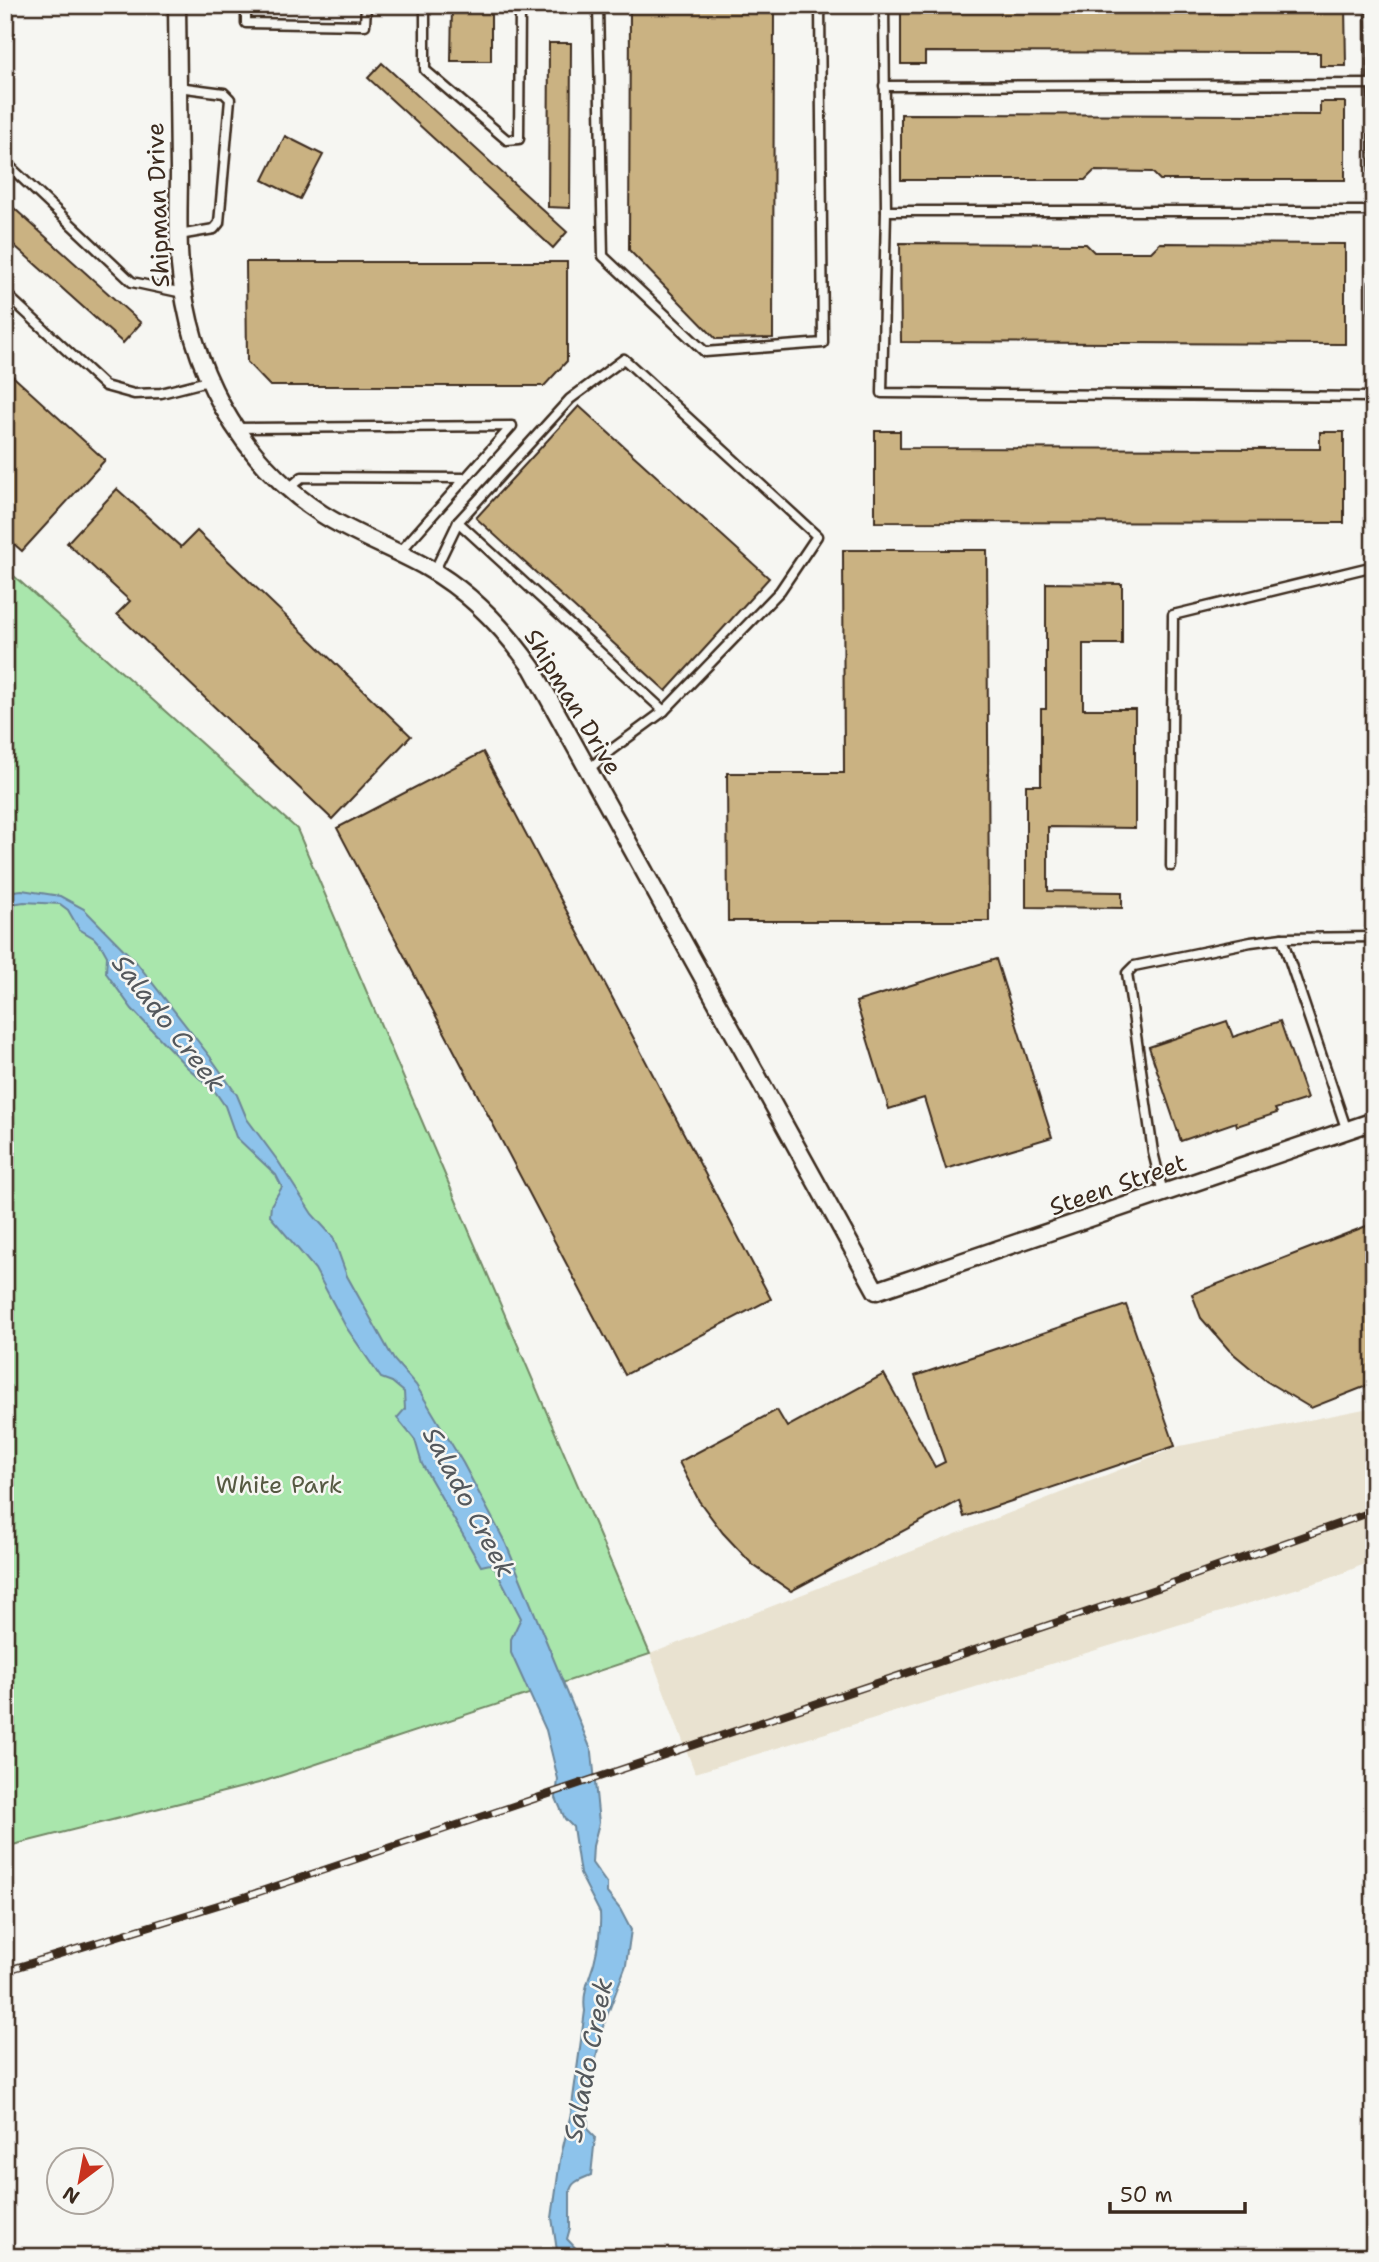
<svg xmlns="http://www.w3.org/2000/svg" width="1379" height="2262" viewBox="0 0 1379 2262" font-family="'Shantell Sans',sans-serif">
<style>
.built{fill:#e9e2d0}
.green{fill:#a9e6ac;stroke:#728865;stroke-width:2}
.water{fill:#8dc3eb;stroke:#6c8699;stroke-width:2}
.building{fill:#cab282;stroke:#3b2a1e;stroke-width:2}
.lines{fill:none;stroke-linecap:round;stroke-linejoin:round}
.service-casing{stroke:#3b2a1e;stroke-width:13}
.minor-casing{stroke:#3b2a1e;stroke-width:21}
.service{stroke:#f6f6f2;stroke-width:8}
.minor{stroke:#f6f6f2;stroke-width:16}
.rail-casing{stroke:#3b2a1e;stroke-width:8}
.rail{stroke:#f6f6f2;stroke-width:5;stroke-dasharray:16;stroke-linecap:butt}
.labels{text-anchor:middle;stroke-width:5;stroke-linejoin:round;paint-order:stroke}
.street-label{font-size:24px;fill:#3b2a1e;stroke:#f6f6f2}
.park-label{font-size:24px;fill:#565942;stroke:#f6f6f2}
.water-label{font-size:26px;font-style:italic;fill:#54585c;stroke:#f6f6f2}
</style>
<rect width="100%" height="100%" fill="#f6f6f2"/>
<filter id="ink" filterUnits="userSpaceOnUse"><feTurbulence type="fractalNoise" baseFrequency=".0143" numOctaves="2"/><feDisplacementMap in="SourceGraphic" scale="14" xChannelSelector="R" yChannelSelector="G"/><feConvolveMatrix kernelMatrix="1 2 1 2 8 2 1 2 1" color-interpolation-filters="sRGB"/></filter>
<g filter="url(#ink)">
<path class="built" d="M1374,1407V1560L1331,1578L695,1773L650,1654L1180,1446Z"/>
<path class="green" d="M5,568L297,829L650,1654L259,1783L5,1847Z"/>
<path class="water" d="M22,890L60,896L84,909L136,962L211,1058L237,1095L247,1119L278,1161L312,1214L333,1237L347,1276L394,1360L416,1385L463,1463L506,1544L592,1752L599,1823L593,1846L592,1863L607,1884V1893L620,1909L631,1930L626,1965L601,2032L588,2102V2130L595,2137L591,2175C582,2179 571,2181 570,2192V2228L567,2239L584,2257H558L552,2218L560,2160L571,2113L585,2011C582,1994 589,1979 594,1963C598,1947 601,1928 600,1913L580,1874L573,1827L565,1819L556,1798L558,1779L546,1730L511,1653V1639L521,1618L495,1568L490,1564L481,1566L422,1464L415,1440L397,1418L405,1409L404,1392L392,1382L381,1378L346,1327L315,1269L270,1216L271,1205L282,1187L276,1175L236,1137L225,1106L216,1093L187,1067L132,1009L106,973L107,956L102,947L94,938L79,929L68,910L60,904L24,902L5,905V892Z"/>
<g class="building">
<path d="M452,5H491V61H451Z"/>
<path d="M630,5H774L773,338L716,339L629,250Z"/>
<path d="M901,5H1345L1346,66H1320V53L925,52V64H901Z"/>
<path d="M549,43H571L570,208L548,207Z"/>
<path d="M382,63L567,232L553,248L368,78Z"/>
<path d="M1320,102H1345V180H1160L1152,172L1094,171L1085,180H901V114L1320,115Z"/>
<path d="M285,136L323,155L300,199L263,180Z"/>
<path d="M5,200L141,323L123,343L5,237Z"/>
<path d="M900,243L1086,244L1094,252H1151L1160,243L1345,244V344L901,342Z"/>
<path d="M246,262H567V361L544,386H270L247,362Z"/>
<path d="M5,369L105,460L22,551L5,536Z"/>
<path d="M579,406L769,578L666,691L476,518Z"/>
<path d="M875,431H900V448L1320,449V432H1344V523L875,522Z"/>
<path d="M117,489L181,547L197,531L411,736L332,819L117,614L130,601L67,543Z"/>
<path d="M843,550H987L989,921H728L727,773H844Z"/>
<path d="M1046,583L1122,584V644H1083V709H1135V828L1048,827V891L1122,892V908L1026,907V785H1041V709H1046Z"/>
<path d="M483,752L771,1299L625,1375L337,828Z"/>
<path d="M996,959L1052,1137L946,1169L924,1098L889,1109L856,1002Z"/>
<path d="M1227,1021L1233,1037L1280,1021L1307,1099L1275,1109L1277,1113L1237,1126L1236,1122L1181,1141L1149,1047Z"/>
<path d="M1374,1223V1383L1311,1408L1266,1381L1229,1350L1201,1318L1192,1294Z"/>
<path d="M1126,1305L1175,1446L964,1517L959,1501L791,1591L753,1565L723,1533L699,1501L679,1462L777,1410L787,1427L884,1374L935,1467L945,1462L915,1376Z"/>
</g>
<g class="lines">
<g class="service-casing">
<g id="service">
<path d="M246,5V23L365,25L366,5"/>
<path d="M425,5V70L507,140L519,139L520,5"/>
<path d="M598,5L603,256L705,352L823,343L820,5"/>
<path d="M884,5L886,211H1374"/>
<path d="M1371,5L1374,176"/>
<path d="M884,86L1374,84"/>
<path d="M178,87L224,93L230,99L219,223L214,229L179,235"/>
<path d="M5,162L132,282L183,293"/>
<path d="M886,211L882,393L1373,397"/>
<path d="M1374,283V397"/>
<path d="M5,293L105,386L134,394L161,393L208,381"/>
<path d="M235,428L512,426L399,553"/>
<path d="M289,488L302,477L466,478"/>
<path d="M458,522L664,711"/>
<path d="M434,572L458,522L570,399L624,359L817,536L780,591L664,711L611,750L588,770"/>
<path d="M1171,866L1173,615L1374,566"/>
<path d="M1282,938L1347,1131"/>
<path d="M1163,1193L1153,1152L1127,973L1134,966L1251,942L1282,938L1374,937"/>
</g>
</g>
<g class="minor-casing">
<path id="minor" d="M177,5C178,60 178,115 179,170C179,201 177,234 180,265C189,365 236,458 322,514C355,535 392,548 426,567C469,591 504,628 532,668L876,1291L1374,1121"/>
</g>
<use href="#service" class="service"/>
<use href="#minor" class="minor"/>
<g class="rail-casing">
<path id="rail" d="M5,1971L244,1897L1161,1587L1374,1511"/>
</g>
<use href="#rail" class="rail"/>
</g>
</g>
<g class="labels">
<g class="street-label">
<text transform="translate(158 205) rotate(-92)" y="8">Shipman Drive</text>
<text transform="translate(573 702) rotate(59)" y="8">Shipman Drive</text>
<text transform="translate(1118 1185) rotate(-19)" y="8">Steen Street</text>
</g>
<g class="park-label">
<text x="279" y="1493">White Park</text>
</g>
<g class="water-label">
<text transform="translate(169 1023) rotate(52)" y="9">Salado Creek</text>
<text transform="translate(469 1502) rotate(62)" y="9">Salado Creek</text>
<text transform="translate(588 2060) rotate(-79)" y="9">Salado Creek</text>
</g>
</g>
<rect width="1379" height="2262" fill="none" stroke="#f6f6f2" stroke-width="28"/>
<rect x="14" y="14" width="1351" height="2234" fill="none" stroke="#3b2a1e" stroke-width="2.5" filter="url(#ink)"/>
<g transform="translate(80 2181) rotate(212)"><circle r="33" fill="#f6f6f2" stroke="#aba49d" stroke-width="2"/>
<path d="M0-5L12 26L0 18L-12 26Z" fill="#c8321e"/>
<text y="-10" font-size="19" font-weight="bold" text-anchor="middle" fill="#3b2a1e">N</text>
</g>
<path d="M1110 2202v10h135v-10" fill="none" stroke="#3b2a1e" stroke-width="3.5"/>
<text x="1120" y="2202" font-size="21" fill="#3b2a1e" stroke="#f6f6f2" stroke-width="5" paint-order="stroke">50 m</text>
</svg>
